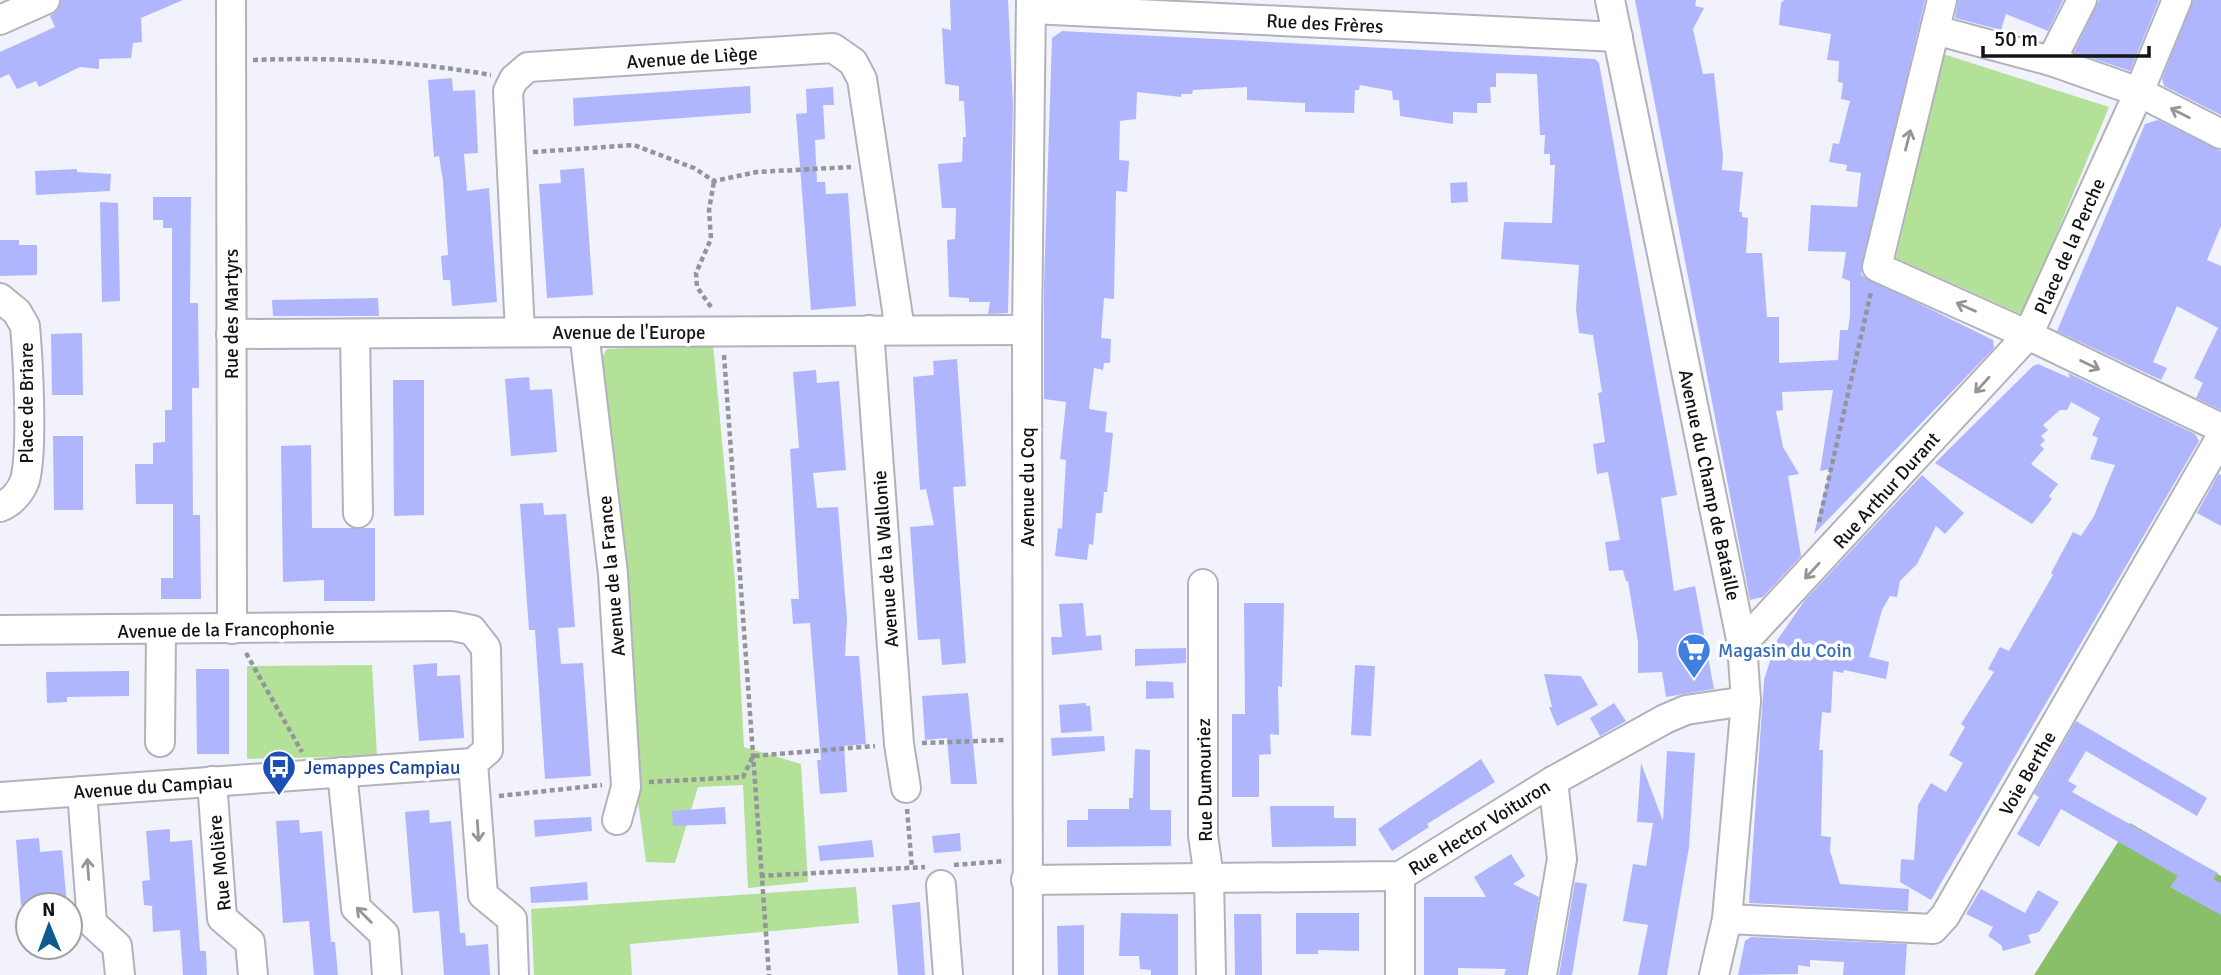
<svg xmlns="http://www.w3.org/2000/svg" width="2221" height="975" viewBox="0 0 2221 975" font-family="Signika,sans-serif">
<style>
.green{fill:#b3e197}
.forest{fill:#8abf69}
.building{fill:#b0b6fe}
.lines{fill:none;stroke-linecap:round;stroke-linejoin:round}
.minor-casing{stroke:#b1b2bb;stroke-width:32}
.path{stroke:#94949b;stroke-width:4.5;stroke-dasharray:5 3.5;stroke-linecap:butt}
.minor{stroke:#fff;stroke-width:28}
.oneway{stroke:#959596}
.labels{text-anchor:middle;stroke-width:7;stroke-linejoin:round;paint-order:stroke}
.street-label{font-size:19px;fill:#131316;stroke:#fff}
.shop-label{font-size:19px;fill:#366cbe;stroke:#fff;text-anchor:start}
.transit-label{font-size:19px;fill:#164399;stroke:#fff;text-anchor:start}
</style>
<rect width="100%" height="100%" fill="#f1f2fc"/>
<g class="green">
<path d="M1943,54L2109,107L2023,315L1896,258Z"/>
<path d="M713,344L735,581L744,747L801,764L808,882L748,888L743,785L698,787L675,863L646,862L637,794L598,364L607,349Z"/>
<path d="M372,665L377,756L247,759V666Z"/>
<path d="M856,887L859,923L630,944L632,975H534L531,909Z"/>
</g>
<path class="forest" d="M2130,823L2221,876V975H2034Z"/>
<g class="building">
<path d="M61,0H183L141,18L142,42L133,43L131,58L99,59V69L80,67L39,87L36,81L17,89L9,74L0,78V52L55,27L50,16L58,10Z"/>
<path d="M950,0H1008L1013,106L1008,313L988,314L990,302H969V298L949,297L947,240L955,239L956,208H942L938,164L962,162L963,137H966L964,101H959V86L945,84L942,28L951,30Z"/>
<path d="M1635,0H1696L1695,6L1704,8L1693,29L1703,74L1714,73L1723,156L1722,170L1743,172L1739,212H1742V217L1748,218L1746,253H1762L1767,317H1779V363L1838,360L1840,330H1848L1850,315V281L1842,278L1846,252L1808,251L1811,205L1857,207L1861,173L1846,171L1847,165L1829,162L1833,143L1839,144L1850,101L1841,99L1843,83L1838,82L1839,61L1827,60L1831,34L1779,25L1781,3L1784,0H1925L1861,275L1993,340L1994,348L1814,534L1830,469L1820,471L1833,390L1782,392L1783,410L1776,411L1783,447L1799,474L1788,476L1801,556L1763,597L1750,600Z"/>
<path d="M1958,0H2063L2048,31L2006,14L2001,30L1955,18Z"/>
<path d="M2099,0H2159L2130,71L2074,52Z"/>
<path d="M2193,0H2221V115L2164,86L2162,79Z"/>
<path d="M1062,31L1595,59L1599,63L1677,495L1661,498L1674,591L1695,586L1714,689L1666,697L1662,672L1638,673V642L1628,581H1626L1623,570L1609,571L1605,542L1620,540L1608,472L1597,474L1593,444L1605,442L1598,393L1602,392L1593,335L1579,333L1576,310L1579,265L1501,259L1504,222L1552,223L1555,165H1550V154H1544L1545,135H1540L1537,74L1496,73V87H1490L1491,103H1477V113L1453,112V124L1400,116L1399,100H1393L1392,91L1360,85L1359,90H1355L1354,113L1305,112V103L1247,100V87L1193,90L1192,94H1181V97L1137,92L1136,119L1120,121L1119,160L1129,161L1127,192L1116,191L1114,299L1104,298L1101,338L1111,339L1110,363H1104L1103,370L1094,368L1089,409L1107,412L1105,432L1113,433L1107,492H1104L1102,513H1096L1093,545L1089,544L1087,560L1055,556L1058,528L1062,529L1066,460L1060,459L1066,402L1044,399V284L1052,38Z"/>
<path d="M452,78L453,91L475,90L478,153L464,154L467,191L489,188L497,302L452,306L450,280H443L441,256L448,255L443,181L439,156L434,157L428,80Z"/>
<path d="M750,86L751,113L574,126L573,98Z"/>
<path d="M833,87L834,105H823L825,139L815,140L817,182H825L826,194L848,193L856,306L811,310L796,114L807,113L806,89Z"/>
<path d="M2158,120L2221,151V226L2207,260L2221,266V410L2196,398L2203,383L2194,378L2218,328L2177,306L2153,362L2167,368L2161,380L2057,331L2145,124Z"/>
<path d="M584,168L593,295L547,298L539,184L561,183L560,170Z"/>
<path d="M77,169V172L111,174L110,191L36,195L35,171Z"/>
<path d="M1467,182L1468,202L1451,203L1450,183Z"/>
<path d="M153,197H191L190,303H198L199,388H192L193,515H200L201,599H161V578H173V504H136L135,464H153V443L165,442V410H172V228H163V220H153Z"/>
<path d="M100,202L118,203L120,301L102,302Z"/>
<path d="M0,240H19V245H37V275L0,276Z"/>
<path d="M378,298L379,316H273L272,300Z"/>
<path d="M82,333L83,395H52L51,334Z"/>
<path d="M957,359L966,486L953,487L966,663L942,665L940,639L918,640L910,527L934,525L926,489L920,490L913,377L934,375L933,361Z"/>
<path d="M2038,364L2070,378L2068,373L2195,434L2199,441L1931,900L1900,882L1901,859L1914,860L1918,805L1931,783L1946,792L1963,763L1949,755L1965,727L1961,724L1994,672L1988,669L2000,647L2009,651L2053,575L2051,573L2073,532L2081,536L2094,516L2115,465L2090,459L2098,438L2092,435L2100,418L2071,402L2067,410H2060L2043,425L2048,430L2041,436L2045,440L2040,445L2044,449L2031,464L2058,484L2049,496L2052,499L2032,524L1935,463L2033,366Z"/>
<path d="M816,370L817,383L839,381L846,470L813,473L817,508L838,507L847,620L845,656H859L866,744L844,746L847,792L820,794L817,760H821L810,623L793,624L791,599H799L790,449L799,448L793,372Z"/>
<path d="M529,377L530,390L552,389L557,452L511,456L505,379Z"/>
<path d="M393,380H424V515L394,516Z"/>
<path d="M53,436H83V510H54Z"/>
<path d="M311,445L312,528H375V601H324V580L283,582L281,446Z"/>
<path d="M2219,473L2221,476V526L2197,513Z"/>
<path d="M1922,475L1964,513L1945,534L1936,526L1917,564L1900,581L1897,597L1890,596L1882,610L1869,657L1889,662L1886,679L1844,670L1843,673L1833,671L1831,713L1822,712L1819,750H1823L1821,836L1831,837L1830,851L1840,884L1909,889L1908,911L1749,903L1764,680L1776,642L1805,600Z"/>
<path d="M543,503L544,515L566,514L575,627L558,628L561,664L583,663L591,776L545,779L535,630H529L520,504Z"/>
<path d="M1083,603L1086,636L1101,635L1102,650L1052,655L1051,637H1062L1059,604Z"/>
<path d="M1244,603H1284L1282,687L1278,686L1279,735L1270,734L1271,754L1259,755V797H1232V714H1245Z"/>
<path d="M1186,648V663L1135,666V649Z"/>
<path d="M437,663V676L460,675L464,738L419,741L413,665Z"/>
<path d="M1355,665L1375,666L1371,736L1351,735Z"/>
<path d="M196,669H229V754H197Z"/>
<path d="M129,671V696L67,697V702L47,703L46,672Z"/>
<path d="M1544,674L1581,676L1598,705L1557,726L1549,707H1552Z"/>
<path d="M1146,681L1173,682L1174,698L1146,699Z"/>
<path d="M968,693L977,784H951L947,738L925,740L922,696Z"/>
<path d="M1086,703V706H1090L1092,731L1061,733L1059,705Z"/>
<path d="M1614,703L1626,721L1600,736L1590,718Z"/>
<path d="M2076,721L2207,798L2197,816L2086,751L2068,781L2077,786L2072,792L2218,873L2213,879L2221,883V915L2170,887L2178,876L2061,809L2039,847L2017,834L2039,797L2034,794Z"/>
<path d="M1104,736L1105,751L1052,756L1051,738Z"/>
<path d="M1135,749L1150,750V810H1171V846L1067,847V820H1088V809H1129V798H1133Z"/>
<path d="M1667,751L1695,753L1689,847L1667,975H1638L1648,925L1623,921L1633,864L1646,866L1653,823L1637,822L1641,763L1663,821Z"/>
<path d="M1481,759L1495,782L1427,824L1429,827L1392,851L1378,829Z"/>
<path d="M1270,806H1334V818H1356V846L1272,847Z"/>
<path d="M725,807L726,824L673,826L672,811Z"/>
<path d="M429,810L430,823L451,821L460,933H465L466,946L488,944L490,975H444L439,911L413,913L405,812Z"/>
<path d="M591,817L592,831L535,837L534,820Z"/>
<path d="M299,820L300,833L322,831L331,942H335L338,975H314L309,921L283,923L276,821Z"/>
<path d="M170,829V842L192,840L200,951H206L207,975H183L180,930L153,932L152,906L144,905L142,881L150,880L146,831Z"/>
<path d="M960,833L961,851L934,853L932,836Z"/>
<path d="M39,838L40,852L62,850L67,905H21L16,840Z"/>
<path d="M872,840L874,857L820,861L818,846Z"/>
<path d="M1511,854L1525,876L1513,884L1539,897L1526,975H1504L1506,969L1458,968V975H1424V897H1486L1474,877Z"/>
<path d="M587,882L588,900L531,903L530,887Z"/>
<path d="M1575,882L1587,884L1572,975H1559Z"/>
<path d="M1981,889L2025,913L2038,890L2059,902L2039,932L2028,935L2031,943L2003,951L2001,945L1988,936L1993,927L1966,914Z"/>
<path d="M920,902L925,975H898L892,905Z"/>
<path d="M1121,913L1178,914V975H1151V970L1140,969L1139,956H1119Z"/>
<path d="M1296,913H1359V951L1318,950V954H1296Z"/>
<path d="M1234,914H1261L1262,975H1235Z"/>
<path d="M1084,925V975H1058L1057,926Z"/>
<path d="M1751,937L1907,944L1905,975H1843L1844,962L1810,960V967L1798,965V974L1738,975L1745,941Z"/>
</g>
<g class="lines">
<g class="minor-casing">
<g id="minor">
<path d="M231,0L232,629"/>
<path d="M1610,0L1742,644L1746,701L1727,919L1714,975"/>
<path d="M1942,0L1877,267L2028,335L2221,428"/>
<path d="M2177,0L2139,92L2221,134"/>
<path d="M1032,9L1618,37"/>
<path d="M0,20L45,0"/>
<path d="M2051,61L2082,0"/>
<path d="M0,298L17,312L25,326C28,360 33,450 25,480C21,492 11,503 0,507"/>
<path d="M869,330L899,744L906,788"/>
<path d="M520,332L508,91L514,79L528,67L833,48L853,62L862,79L900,330"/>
<path d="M584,332L613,574L626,787L617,820"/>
<path d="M231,334L1027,330"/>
<path d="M355,334L358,513"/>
<path d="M1203,584V835L1209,878L1211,975"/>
<path d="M0,630L452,626L472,630L486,648L488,750L473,763"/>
<path d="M1742,644L2028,335L2139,92L2051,61L1935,30"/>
<path d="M160,742L161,630"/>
<path d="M473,763L483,895L512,919L514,975"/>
<path d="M342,772L356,908L384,934L387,975"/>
<path d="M212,781L222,918L250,942L253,975"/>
<path d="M82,791L92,923L117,946L120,975"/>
<path d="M0,797L473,763"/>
<path d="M1026,880L1400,876L1553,781L1665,719L1686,710L1746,701"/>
<path d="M941,885L948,975"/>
<path d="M1727,919L1933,929L1945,916L2221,437"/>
<path d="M1028,975L1027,330L1031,0"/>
<path d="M1400,975V876"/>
<path d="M1542,975L1562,859L1553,781"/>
</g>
</g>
<g class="path">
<path d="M253,60C334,57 412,61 491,75"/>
<path d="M533,152L634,145L694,168L714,181L757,172L851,167"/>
<path d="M711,307L697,287L696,273L711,239L709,210L714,181"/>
<path d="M724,355L769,975"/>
<path d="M1819,522L1871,292"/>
<path d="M246,653L302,752"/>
<path d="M922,743L1005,740"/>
<path d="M649,782L743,777L753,756L875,746"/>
<path d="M499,796L602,785"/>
<path d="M907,809L912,868"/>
<path d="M954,865L1005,861"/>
<path d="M760,876L925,867"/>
</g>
<use href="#minor" class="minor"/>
</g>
<defs><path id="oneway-shaft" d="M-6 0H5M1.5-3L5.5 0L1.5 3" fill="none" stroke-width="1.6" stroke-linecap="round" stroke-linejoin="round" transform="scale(1.75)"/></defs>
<g class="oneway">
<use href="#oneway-shaft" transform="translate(2180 113) rotate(-153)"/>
<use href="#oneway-shaft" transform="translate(1908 140) rotate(-76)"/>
<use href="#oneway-shaft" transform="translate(1966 307) rotate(-156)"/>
<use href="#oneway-shaft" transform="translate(2090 365) rotate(26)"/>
<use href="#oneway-shaft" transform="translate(1982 385) rotate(132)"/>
<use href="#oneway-shaft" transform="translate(1812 571) rotate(133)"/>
<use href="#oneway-shaft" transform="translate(478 831) rotate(86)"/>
<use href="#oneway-shaft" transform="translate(88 869) rotate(-94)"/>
<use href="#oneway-shaft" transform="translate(364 915) rotate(-135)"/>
</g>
<defs>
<g id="supermarket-pin" transform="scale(1.75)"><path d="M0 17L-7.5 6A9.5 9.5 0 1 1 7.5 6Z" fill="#3f7fe0" stroke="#fff"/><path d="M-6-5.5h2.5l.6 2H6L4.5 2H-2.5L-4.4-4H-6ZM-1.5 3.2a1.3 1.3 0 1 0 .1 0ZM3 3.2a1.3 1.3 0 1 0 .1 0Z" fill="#fff"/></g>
<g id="bus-pin" transform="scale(1.75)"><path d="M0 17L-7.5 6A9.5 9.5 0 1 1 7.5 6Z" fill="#1a4fb4" stroke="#fff"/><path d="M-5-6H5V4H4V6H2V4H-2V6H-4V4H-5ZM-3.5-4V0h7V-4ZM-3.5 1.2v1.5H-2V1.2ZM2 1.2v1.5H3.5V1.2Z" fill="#fff"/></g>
</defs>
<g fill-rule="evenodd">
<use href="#supermarket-pin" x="1694" y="650"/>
<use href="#bus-pin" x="279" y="767"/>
</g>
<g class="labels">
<g class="street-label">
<text transform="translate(1325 23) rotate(3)" y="7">Rue des Frères</text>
<text transform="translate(692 57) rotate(-4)" y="7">Avenue de Liège</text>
<text transform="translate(2069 246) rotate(-66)" y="7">Place de la Perche</text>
<text transform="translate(231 314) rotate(-90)" y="7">Rue des Martyrs</text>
<text x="629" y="339">Avenue de l'Europe</text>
<text transform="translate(26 403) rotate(-90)" y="7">Place de Briare</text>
<text transform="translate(1710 485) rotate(78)" y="7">Avenue du Champ de Bataille</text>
<text transform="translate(1027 487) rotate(-90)" y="7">Avenue du Coq</text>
<text transform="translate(1886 490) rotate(-48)" y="7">Rue Arthur Durant</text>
<text transform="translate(885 559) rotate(-94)" y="7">Avenue de la Wallonie</text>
<text transform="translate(611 576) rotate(-95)" y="7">Avenue de la France</text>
<text transform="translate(226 629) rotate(-1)" y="7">Avenue de la Francophonie</text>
<text transform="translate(2027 773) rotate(-60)" y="7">Voie Berthe</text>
<text transform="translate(1204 780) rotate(-91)" y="7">Rue Dumouriez</text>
<text transform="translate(153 786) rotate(-4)" y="7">Avenue du Campiau</text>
<text transform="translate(1479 827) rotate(-32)" y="7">Rue Hector Voituron</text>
<text transform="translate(219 863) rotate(-96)" y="7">Rue Molière</text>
</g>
<g class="shop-label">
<text x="1718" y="657">Magasin du Coin</text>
</g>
<g class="transit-label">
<text x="304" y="774">Jemappes Campiau</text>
</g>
</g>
<g transform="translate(49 926) rotate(359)"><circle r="33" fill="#ffffff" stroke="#a1a1a2" stroke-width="2"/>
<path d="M0-5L12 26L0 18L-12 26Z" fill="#0f5b8e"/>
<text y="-10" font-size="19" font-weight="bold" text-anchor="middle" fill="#131316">N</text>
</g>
<path d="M1983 46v10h166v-10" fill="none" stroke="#131316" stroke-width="3.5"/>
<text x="1994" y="46" font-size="21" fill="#131316" stroke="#ffffff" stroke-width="5" paint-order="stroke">50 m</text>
</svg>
